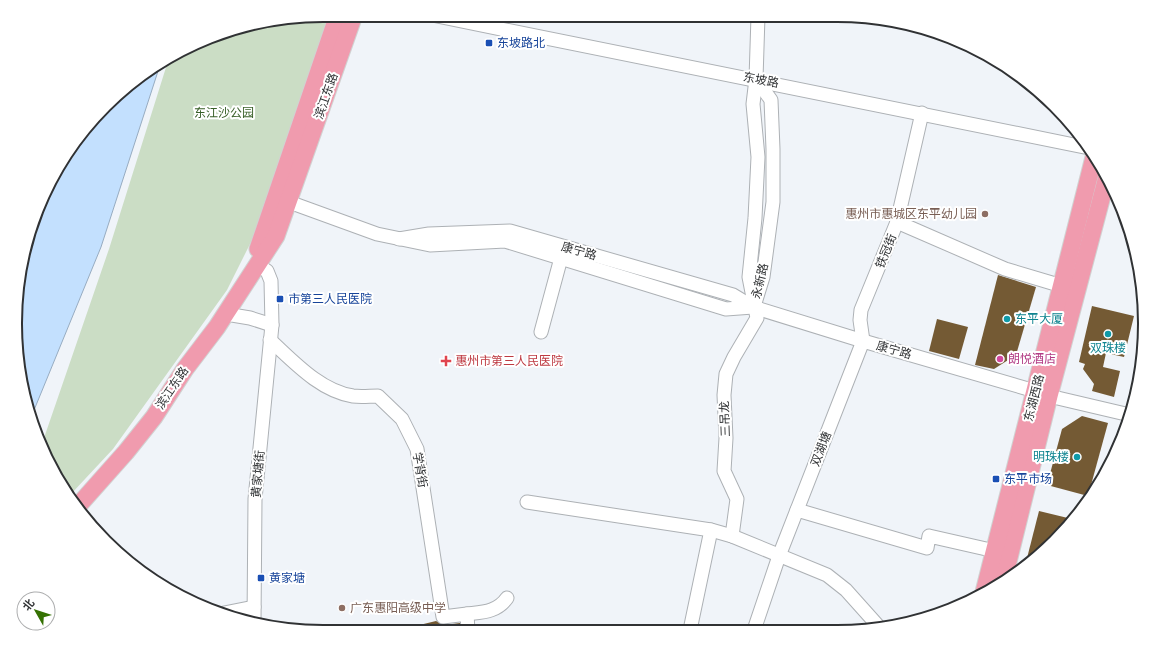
<svg xmlns="http://www.w3.org/2000/svg" width="1160" height="647" viewBox="0 0 1160 647" font-family="'Work Sans','Noto Sans SC',sans-serif">
<style>
.green{fill:#cbddc5}
.water{fill:#c3e0fe;stroke:#97acc1}
.building{fill:#745a34}
.lines{fill:none;stroke-linecap:round;stroke-linejoin:round}
.minor-casing{stroke:#adb1b5;stroke-width:15}
.major-casing{stroke:#d1d2d2;stroke-width:19}
.minor{stroke:#fff;stroke-width:13}
.major{stroke:#f09bae;stroke-width:17}
.transit-dot{fill:#1a4fb4;stroke:#fff;stroke-width:1.5}
.education-dot{fill:#8d6e63;stroke:#fff;stroke-width:1.5}
.culture-dot{fill:#0f9aa8;stroke:#fff;stroke-width:1.5}
.hotel-dot{fill:#d1479c;stroke:#fff;stroke-width:1.5}
.health-dot{fill:#e0444e;stroke:#fff;stroke-width:1.5}
.labels{text-anchor:middle;stroke-width:4;stroke-linejoin:round;paint-order:stroke}
.transit-label{font-size:12px;fill:#164399;stroke:#fff;text-anchor:start}
.street-label{font-size:12px;fill:#303234;stroke:#fff}
.park-label{font-size:12px;fill:#396029;stroke:#fff}
.education-label{font-size:12px;fill:#785e54;stroke:#fff;text-anchor:end}
.culture-label{font-size:12px;fill:#0d838f;stroke:#fff;text-anchor:start}
.hotel-label{font-size:12px;fill:#b23c85;stroke:#fff;text-anchor:start}
.health-label{font-size:12px;fill:#be3a42;stroke:#fff;text-anchor:start}
.rim{fill:none;stroke:#303234;stroke-width:2}
</style>
<rect width="100%" height="100%" fill="#f0f4f9"/>
<path class="green" d="M323,15H332L254,236L227,290L113,449L71,494L44,450L45,435L109,249L168,61L225,31Z"/>
<path class="water" d="M160,65L101,247L32,415L16,343L26,243L67,152L136,79Z"/>
<g class="building">
<path d="M998,275L1036,287L1016,355L994,369L975,365Z"/>
<path d="M1092,306L1134,316L1124,357L1106,353L1103,367L1120,371L1114,397L1092,391L1094,384L1083,369L1085,364L1079,362Z"/>
<path d="M937,319L968,327L959,359L929,351Z"/>
<path d="M1082,416L1108,423L1088,496L1047,485L1062,429Z"/>
<path d="M1039,511L1072,519L1055,541L1025,566Z"/>
<path d="M436,621L444,625L460,623V631H408L407,628Z"/>
</g>
<g class="lines">
<g class="minor-casing">
<g id="minor">
<path d="M432,15L1089,148"/>
<path d="M289,202L377,234L430,245L505,241L726,309L753,307"/>
<path d="M897,222L1005,269L1062,286"/>
<path d="M399,239L429,234L510,231L733,295L753,307L863,341L1035,391L1049,396L1130,415"/>
<path d="M755,303L763,277L773,202V149L771,100L756,79"/>
<path d="M226,314L250,318L272,325"/>
<path d="M541,332L561,258"/>
<path d="M270,340C293,361 320,391 353,396C361,397 370,396 378,396L402,419L417,449L443,617L467,614L468,631"/>
<path d="M527,502L711,530L732,536L827,575L846,590L880,628"/>
<path d="M797,510L927,548L929,536L995,551"/>
<path d="M732,536L737,499L724,471L726,438L724,395L726,374L734,357L757,318L749,277L755,218L758,157L753,104L756,79L758,16"/>
<path d="M224,613L254,607"/>
<path d="M467,614C483,612 497,612 507,598"/>
<path d="M254,623L255,499L272,325L271,281L267,271L258,265"/>
<path d="M690,630L711,530"/>
<path d="M754,630L779,556L863,341L860,320L861,310L897,222L922,113"/>
</g>
</g>
<g class="major-casing">
<g id="major">
<path d="M258,249L338,15"/>
<path d="M78,506L126,452L154,417L185,369L217,327L276,236L354,15"/>
<path d="M1003,582L1049,396L1107,177"/>
<path d="M984,592L1094,157"/>
</g>
</g>
<use href="#minor" class="minor"/>
<use href="#major" class="major"/>
</g>
<g class="transit-dot">
<rect x="485" y="39" width="8" height="8" rx="2"/>
<rect x="276" y="295" width="8" height="8" rx="2"/>
<rect x="992" y="475" width="8" height="8" rx="2"/>
<rect x="257" y="574" width="8" height="8" rx="2"/>
</g>
<g class="education-dot">
<circle cx="985" cy="214" r="4"/>
<circle cx="342" cy="608" r="4"/>
</g>
<g class="culture-dot">
<circle cx="1007" cy="319" r="4"/>
<circle cx="1108" cy="334" r="4"/>
<circle cx="1077" cy="457" r="4"/>
</g>
<circle class="hotel-dot" cx="1000" cy="359" r="4"/>
<path class="health-dot" d="M444 355h4v4h4v4h-4v4h-4v-4h-4v-4h4z"/>
<g class="labels">
<g class="transit-label">
<text x="497" y="47">东坡路北</text>
<text x="288" y="303">市第三人民医院</text>
<text x="1004" y="483">东平市场</text>
<text x="269" y="582">黄家塘</text>
</g>
<g class="street-label">
<text transform="translate(761 80) rotate(11)" y="4">东坡路</text>
<text transform="translate(326 96) rotate(-71)" y="4">滨江东路</text>
<text transform="translate(579 251) rotate(16)" y="4">康宁路</text>
<text transform="translate(886 251) rotate(-68)" y="4">铁冠街</text>
<text transform="translate(760 281) rotate(-77)" y="4">永新路</text>
<text transform="translate(894 350) rotate(16)" y="4">康宁路</text>
<text transform="translate(172 388) rotate(-56)" y="4">滨江东路</text>
<text transform="translate(1034 398) rotate(-76)" y="4">东湖西路</text>
<text transform="translate(725 419) rotate(-92)" y="4">三吊龙</text>
<text transform="translate(821 449) rotate(-69)" y="4">双湖塘</text>
<text transform="translate(420 470) rotate(80)" y="4">学背街</text>
<text transform="translate(258 474) rotate(-85)" y="4">黄家塘街</text>
</g>
<g class="park-label">
<text x="224" y="117">东江沙公园</text>
</g>
<g class="education-label">
<text x="977" y="218">惠州市惠城区东平幼儿园</text>
<text x="350" y="612" text-anchor="start">广东惠阳高级中学</text>
</g>
<g class="culture-label">
<text x="1015" y="323">东平大厦</text>
<text x="1108" y="352" text-anchor="middle">双珠楼</text>
<text x="1069" y="461" text-anchor="end">明珠楼</text>
</g>
<g class="hotel-label">
<text x="1008" y="363">朗悦酒店</text>
</g>
<g class="health-label">
<text x="455" y="365">惠州市第三人民医院</text>
</g>
</g>
<path d="M0 0H1160V647H0ZM323 22H837A301 301 0 0 1 1138 323V324A301 301 0 0 1 837 625H323A301 301 0 0 1 22 324V323A301 301 0 0 1 323 22Z" fill="#fff" fill-rule="evenodd"/>
<path class="rim" d="M323 22H837A301 301 0 0 1 1138 323V324A301 301 0 0 1 837 625H323A301 301 0 0 1 22 324V323A301 301 0 0 1 323 22Z"/>
<g transform="translate(36 611) rotate(309)"><circle r="19" fill="#ffffff" stroke="#acadae"/>
<path d="M0-3L7 15L0 10L-7 15Z" fill="#357103"/>
<text y="-6" font-size="11" font-weight="bold" text-anchor="middle" fill="#303234">北</text>
</g>
</svg>
